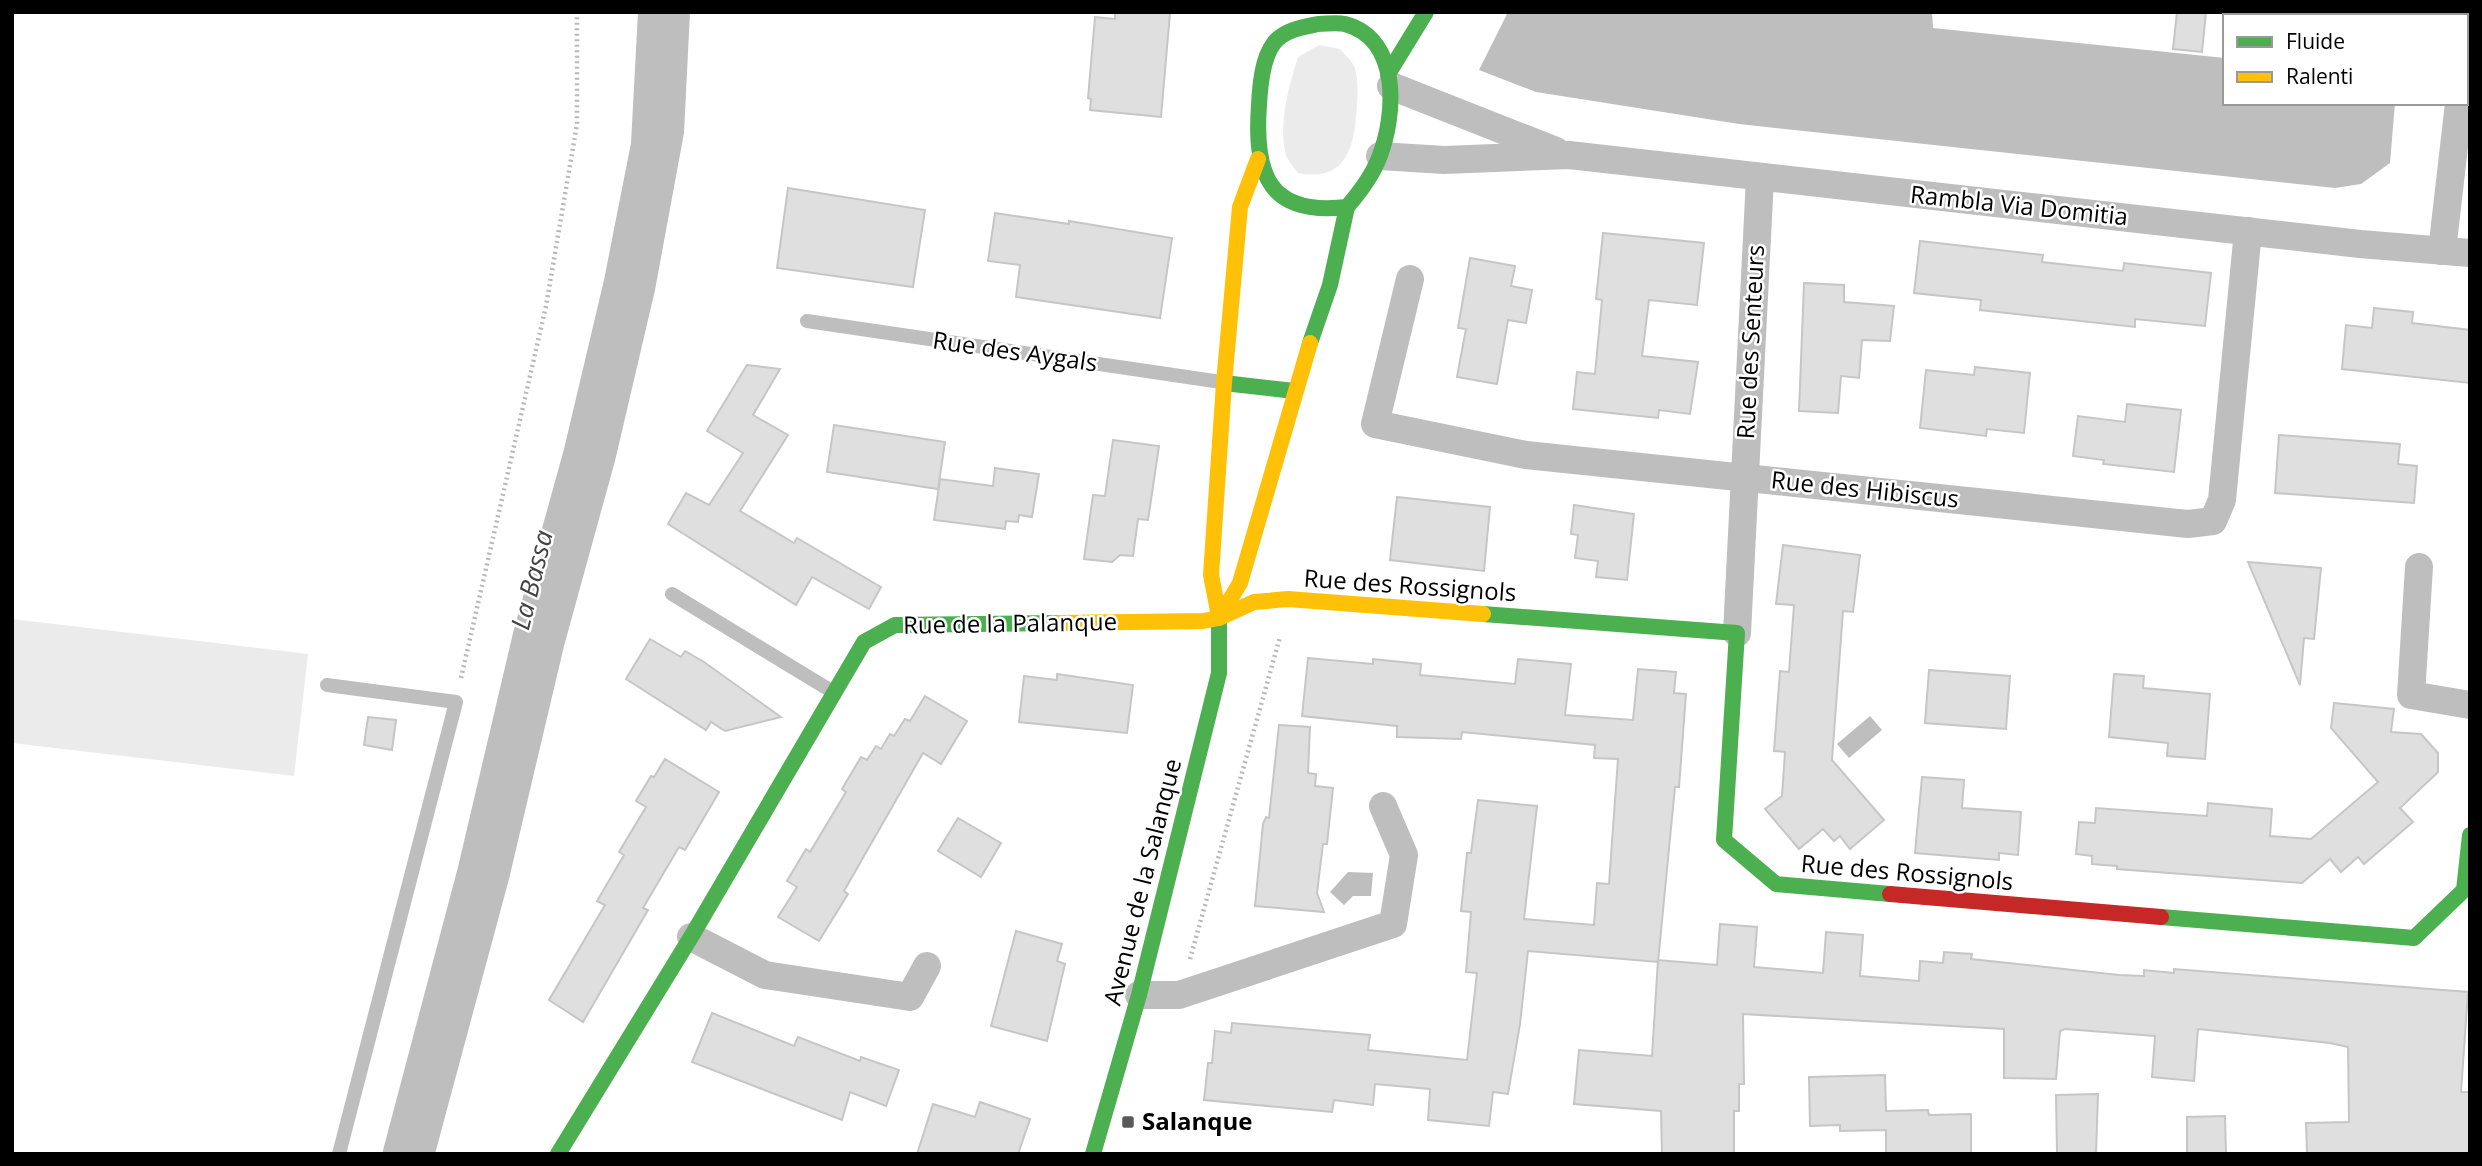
<svg xmlns="http://www.w3.org/2000/svg" width="2482" height="1166" viewBox="0 0 2482 1166" font-family="'Open Sans',sans-serif">
<style>
.green{fill:#ebebeb}
.water{fill:#bebebe}
.building{fill:#dfdfdf;stroke:#c6c6c6;stroke-width:2}
.lines{fill:none;stroke-linecap:round;stroke-linejoin:round}
.path{stroke:#b9b9b9;stroke-width:4.5;stroke-dasharray:2 3.5;stroke-linecap:butt}
.lane{stroke:#bebebe;stroke-width:14}
.street{stroke:#bebebe;stroke-width:28}
.fast{stroke:#4caf50;stroke-width:16}
.slow{stroke:#ffc107;stroke-width:16}
.jam{stroke:#c62828;stroke-width:16}
.poi-dot{fill:#595959;stroke:#fff;stroke-width:2.5}
.labels{text-anchor:middle;stroke-width:5;stroke-linejoin:round;paint-order:stroke}
.street-label{font-size:24px;fill:#000;stroke:#fff}
.poi-label{font-size:24px;font-weight:bold;fill:#000;stroke:#fff;text-anchor:start}
.water-label{font-size:26px;font-style:italic;fill:#434343;stroke:#fff}
</style>
<rect width="100%" height="100%" fill="#fff"/>
<g class="green">
<path d="M1319,45L1340,49C1344,54 1351,60 1354,66C1358,75 1358,94 1357,104C1355,144 1348,183 1298,173C1294,167 1288,161 1286,155C1278,124 1289,86 1298,57Z"/>
<path d="M12,619L308,654L294,776L12,743Z"/>
</g>
<g class="water">
<path d="M638,12H690L684,133L655,290L615,461L564,646L509,879L435,1154H382L458,867L513,633L564,449L604,280L631,143Z"/>
<path d="M1508,12H1932L1933,28L2225,58V103H2395L2390,163L2361,184L2335,188L1739,124L1536,92L1479,70Z"/>
<path d="M1870,716L1882,730L1849,758L1837,744Z"/>
<path d="M1348,872L1373,873L1371,896H1353L1344,905L1330,892Z"/>
</g>
<g class="building">
<path d="M1115,12L1170,13L1161,117L1090,110L1091,99L1088,98L1095,17L1115,19Z"/>
<path d="M2177,12H2206L2202,52L2173,49Z"/>
<path d="M788,188L925,210L913,287L777,268Z"/>
<path d="M995,213L1069,224V221L1172,238L1160,318L1016,297L1020,265L988,261Z"/>
<path d="M1603,233L1704,243L1697,305L1649,300L1642,356L1698,362L1690,414L1659,410L1658,418L1573,409L1577,372L1595,374L1602,300L1596,299Z"/>
<path d="M1920,241L2043,255L2042,262L2123,271L2124,263L2211,273L2205,326L2135,319V327L1980,310L1981,300L1914,293Z"/>
<path d="M1470,258L1515,266L1511,286L1532,290L1526,323L1508,320L1497,384L1457,377L1466,329L1458,328Z"/>
<path d="M1804,283L1844,285V302L1894,306L1890,341L1862,340L1859,378L1841,376L1838,413L1799,411Z"/>
<path d="M2374,308L2413,312L2412,323L2470,330V383L2342,369L2346,325L2372,328Z"/>
<path d="M747,365L780,369L753,415L788,435L740,511L794,543L797,538L881,587L869,609L812,577L796,605L668,524L686,493L709,505L743,453L707,431Z"/>
<path d="M1975,367L2030,373L2024,433L1987,429L1986,436L1920,428L1926,370L1974,375Z"/>
<path d="M2127,404L2181,410L2174,472L2103,464L2104,460L2073,456L2078,416L2125,422Z"/>
<path d="M834,425L945,442L938,489L827,472Z"/>
<path d="M2279,435L2400,444L2398,464L2417,466L2414,503L2275,493Z"/>
<path d="M1113,440L1159,446L1148,520L1138,519L1133,556L1120,555L1112,562L1084,559L1093,495L1105,496Z"/>
<path d="M995,468L1039,474L1032,517L1019,515L1018,522L1006,521L1005,529L934,520L940,479L993,486Z"/>
<path d="M1397,497L1490,507L1484,571L1390,560Z"/>
<path d="M1574,505L1634,514L1627,580L1596,577L1598,561L1575,558L1578,535L1571,534Z"/>
<path d="M1783,545L1860,555L1853,612L1843,611L1832,760L1884,820L1850,849L1840,836L1834,841L1823,829L1799,849L1765,809L1782,796L1785,752L1774,751L1780,671L1789,672L1794,605L1776,604Z"/>
<path d="M2248,562L2321,568L2314,639L2304,638L2300,685Z"/>
<path d="M650,639L681,657L685,651L704,662L781,717L725,731L711,722L706,730L626,679Z"/>
<path d="M1308,658L1373,664V659L1421,664L1420,675L1515,684L1518,659L1571,664L1565,715L1633,720L1638,669L1676,672L1674,693L1686,694L1679,787H1675L1658,962L1528,951L1520,1024L1508,1094L1493,1092L1489,1126L1428,1120L1430,1089L1375,1084L1373,1105L1334,1100L1332,1112L1204,1100L1208,1063H1212L1215,1031L1231,1033L1232,1023L1370,1035L1368,1050L1467,1060L1477,973L1466,972L1471,912L1461,911L1467,853H1471L1478,800L1537,806L1524,919L1594,925L1597,883L1609,884L1618,759L1594,758L1595,745L1462,732L1461,739L1397,737V726L1302,716Z"/>
<path d="M1929,670L2010,676L2006,729L1925,723Z"/>
<path d="M1057,674L1133,685L1127,733L1019,722L1024,676L1057,680Z"/>
<path d="M2114,674L2144,676L2143,688L2210,694L2205,759L2167,756L2168,743L2109,737Z"/>
<path d="M925,696L967,721L941,764L923,753L844,891L848,894L819,941L778,917L797,887L787,881L806,849L810,852L846,792L842,789L861,757L867,760L876,746L881,749L890,734L894,736L905,719L910,721Z"/>
<path d="M2334,703L2394,709L2391,732L2421,734L2438,753V772L2400,808L2413,822L2364,864L2358,857L2341,872L2330,859L2302,883L2117,869V866L2092,864V856L2076,854L2079,822L2095,823L2096,808L2207,816L2208,803L2272,809L2270,836L2311,839L2378,782L2331,728Z"/>
<path d="M368,717L396,720L392,750L364,745Z"/>
<path d="M1279,725L1310,727L1308,773L1316,774L1315,786L1333,788L1327,844H1323L1317,893L1324,912L1255,906L1263,824L1266,817L1269,818Z"/>
<path d="M665,759L719,792L685,850L679,847L643,908L648,910L583,1022L549,1000L605,905L597,901L624,855L619,852L646,807L636,801L651,776L654,777Z"/>
<path d="M1922,777L1964,780L1962,808L2021,812L2018,855L1999,853V860L1915,853Z"/>
<path d="M958,818L1001,843L981,877L938,851Z"/>
<path d="M1720,924L1757,927L1754,967L1823,973L1826,932L1863,935L1860,976L1919,981L1920,961L1943,963L1944,952L1972,954L1971,959L2119,975L2144,976V970L2174,973V969L2468,992L2461,1092H2470V1154H2307L2306,1123L2349,1122L2348,1047L2330,1043L2198,1029L2194,1081L2152,1077L2155,1036L2065,1029L2060,1031L2056,1079L2004,1078V1029L1743,1014L1744,1084H1739V1111H1734V1154H1662L1661,1111L1574,1104L1579,1050L1652,1056L1658,960L1717,965Z"/>
<path d="M1016,931L1062,944L1057,961L1065,964L1047,1041L991,1026Z"/>
<path d="M712,1013L794,1046L798,1037L860,1061L861,1057L899,1070L886,1106L850,1092L842,1120L692,1062Z"/>
<path d="M1885,1075L1886,1111L1928,1110L1929,1115L1971,1114V1154H1886V1130L1840,1131V1125L1810,1126L1809,1077Z"/>
<path d="M2098,1094L2096,1154H2057L2056,1095Z"/>
<path d="M980,1102L1030,1119L1018,1154H917L933,1104L975,1117Z"/>
<path d="M2225,1116L2226,1154H2187V1117Z"/>
</g>
<g class="lines">
<g class="path">
<path d="M461,678L546,306L577,124V12"/>
<path d="M1190,959L1280,637"/>
</g>
<g class="lane">
<path d="M807,321L1221,382"/>
<path d="M672,594L833,692"/>
<path d="M327,685L456,702L339,1154"/>
</g>
<g class="street">
<path d="M2466,36L2469,12"/>
<path d="M1391,86L1556,151"/>
<path d="M1380,156L1444,160L1569,155L2360,244L2470,253"/>
<path d="M2442,251L2459,103"/>
<path d="M1410,279L1375,424L1526,455L2188,524L2213,521L2222,500L2248,231"/>
<path d="M2419,567L2411,695L2470,705"/>
<path d="M1737,633L1760,178"/>
<path d="M691,937L765,975L910,997L927,966"/>
<path d="M1139,995H1179L1393,924L1404,855L1383,806"/>
</g>
<g class="fast">
<path d="M1318,24C1327,24 1336,22 1345,24C1401,39 1396,115 1379,158C1372,176 1360,192 1347,207C1269,216 1254,175 1259,105C1260,86 1262,58 1274,43C1284,30 1303,27 1318,24Z"/>
<path d="M1388,74L1426,12"/>
<path d="M1310,343L1330,285L1347,207"/>
<path d="M1224,383L1294,391"/>
<path d="M1483,614L1737,633L1724,840L1776,884L1890,894"/>
<path d="M2161,917L2414,938L2464,890L2470,835"/>
<path d="M558,1154L691,937L864,642L895,625L1058,623"/>
<path d="M1093,1154L1139,995L1219,673V616"/>
</g>
<g class="slow">
<path d="M1219,616L1211,575L1224,383L1240,207L1258,159"/>
<path d="M1219,618L1240,583L1310,343"/>
<path d="M1058,623L1203,621L1219,618L1254,602L1288,599L1483,614"/>
</g>
<path class="jam" d="M1890,894L2161,917"/>
</g>
<rect class="poi-dot" x="1121" y="1115" width="14" height="14" rx="3.5"/>
<g class="labels">
<g class="street-label">
<text transform="translate(2019 206) rotate(6)" y="8">Rambla Via Domitia</text>
<text transform="translate(1751 342) rotate(-87)" y="8">Rue des Senteurs</text>
<text transform="translate(1015 352) rotate(8)" y="8">Rue des Aygals</text>
<text transform="translate(1865 490) rotate(6)" y="8">Rue des Hibiscus</text>
<text transform="translate(1410 586) rotate(4)" y="8">Rue des Rossignols</text>
<text transform="translate(1010 624) rotate(-1)" y="8">Rue de la Palanque</text>
<text transform="translate(1907 873) rotate(5)" y="8">Rue des Rossignols</text>
<text transform="translate(1143 882) rotate(-76)" y="8">Avenue de la Salanque</text>
</g>
<g class="poi-label">
<text x="1142" y="1130">Salanque</text>
</g>
<g class="water-label">
<text transform="translate(532 580) rotate(-76)" y="9">La Bassa</text>
</g>
</g>
<rect width="2482" height="1166" fill="none" stroke="#000000" stroke-width="28"/>
<rect x="2223" y="14" width="245" height="91" fill="#ffffff" stroke="#999999" stroke-width="2"/>
<rect x="2237" y="37" width="35" height="10" fill="#4caf50" stroke="#999999" stroke-width="2"/>
<text x="2286" y="49" font-size="21" fill="#000000">Fluide</text>
<rect x="2237" y="72" width="35" height="10" fill="#ffc107" stroke="#999999" stroke-width="2"/>
<text x="2286" y="84" font-size="21" fill="#000000">Ralenti</text>
</svg>
